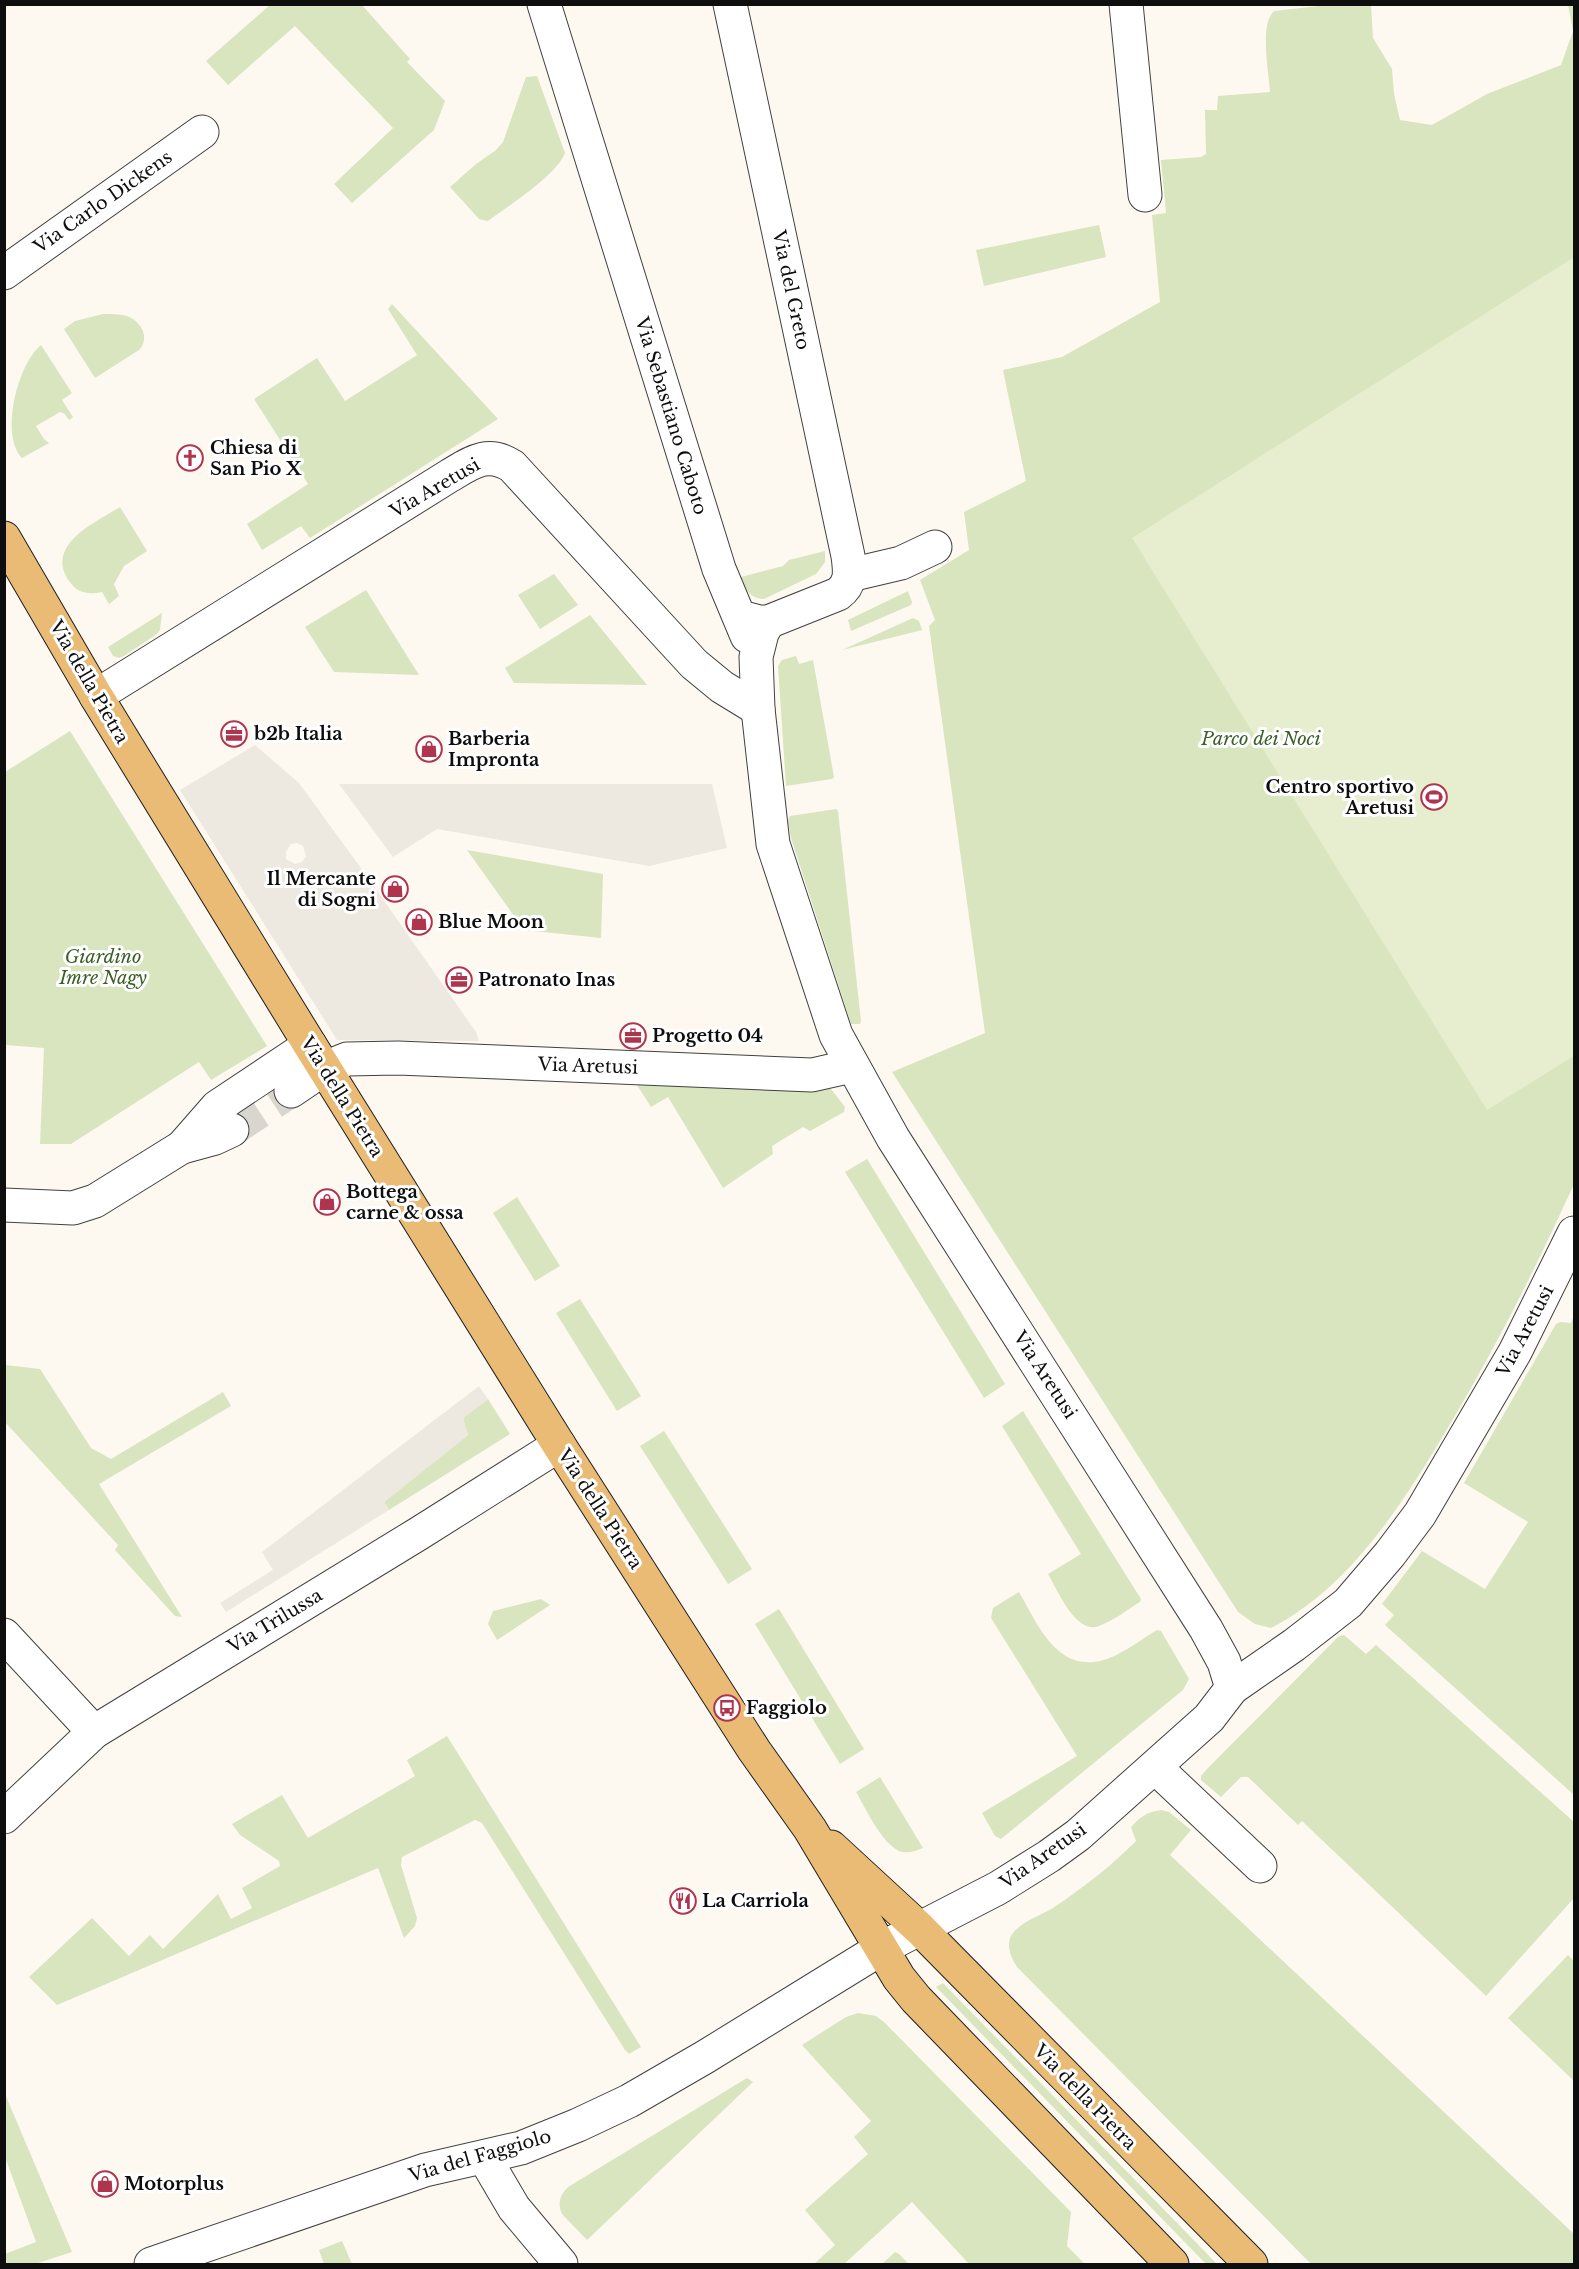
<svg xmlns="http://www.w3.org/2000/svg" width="1579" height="2269" viewBox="0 0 1579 2269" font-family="'Libre Baskerville',serif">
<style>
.green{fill:#d8e5be}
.pitch{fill:#e7edcf}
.plaza{fill:#ede8e0;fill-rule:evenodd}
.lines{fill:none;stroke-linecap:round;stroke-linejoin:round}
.minor-tunnel{stroke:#d9d6cf;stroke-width:33;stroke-dasharray:33 16;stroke-linecap:butt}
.minor-casing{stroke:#414141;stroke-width:35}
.major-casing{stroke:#1f1f1f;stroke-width:35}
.minor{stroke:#fff;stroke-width:33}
.major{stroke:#eabb75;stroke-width:33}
.labels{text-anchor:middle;stroke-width:6;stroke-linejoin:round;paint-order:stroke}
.street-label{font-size:18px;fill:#0e0e0e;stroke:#fff}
.poi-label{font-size:18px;font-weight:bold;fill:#0e0e0e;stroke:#fff;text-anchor:start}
.park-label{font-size:18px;font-style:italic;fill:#3a5f25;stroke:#fff}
</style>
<rect width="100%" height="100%" fill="#fdf9f1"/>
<g class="green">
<path d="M270,5H362L410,59L407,62L445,101L434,130L352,203L334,184L393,128L295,26L228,85L206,61Z"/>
<path d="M1328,5H1371L1373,38L1392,69L1394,94L1400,120L1432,125L1487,94L1561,65L1573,31L1568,5H1574V1184C1538,1263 1500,1339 1456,1414C1410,1492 1354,1586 1271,1628L1255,1624L1238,1612L892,1072L985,1033L929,626L935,620L920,580L969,550L964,512L1026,481L1003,370L1062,357L1160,302L1152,215L1166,213L1161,160L1201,157L1206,154L1205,110H1217L1218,96L1270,92C1269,73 1259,24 1274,11Z"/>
<path d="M537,76L565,153C556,176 508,206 488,221L479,219L450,187L476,164L496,150L503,142L526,77Z"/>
<path d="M1099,225L1106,257L984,286L976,250Z"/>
<path d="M392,304L498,419L310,538L301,526L262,550L247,524L308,484L254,399L317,358L345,401L417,355L388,309Z"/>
<path d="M103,314C111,314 120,314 127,316C142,322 150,338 139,350L95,378L64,329L75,321Z"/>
<path d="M41,345L72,393L62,400L73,417L69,420L65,414L60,412L36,426L44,439L49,443L22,458C0,435 17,365 41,345Z"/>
<path d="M120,507L147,551L124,566L114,584L119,596L109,604L102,592C88,595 77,593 69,581C44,545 96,522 120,507Z"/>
<path d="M825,551V562L816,574L764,599C749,598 746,590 741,577L783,566L789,560Z"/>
<path d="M554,574L578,605L540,629L518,595Z"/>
<path d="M366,590L419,675L334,672L305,627Z"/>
<path d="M908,591L912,602L911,605L851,631L848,620Z"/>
<path d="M162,613L160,630L157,634L124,656L119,658L113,656L108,647Z"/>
<path d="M590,615L647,685L514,683L505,668Z"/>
<path d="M913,618L919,621L922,630L842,650Z"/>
<path d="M796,656L799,664L813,660L834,777L832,779L786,786L778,666L782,660Z"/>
<path d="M70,731L267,1046L211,1080L199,1062L71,1144H40L44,1048L5,1045V772Z"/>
<path d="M836,809L838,811L861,1021L860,1024H851L791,838L788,821L790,816Z"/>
<path d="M467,850L603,874L601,938L524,930Z"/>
<path d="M640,1081L831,1089L845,1107L844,1112L810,1131L803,1127L772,1146L773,1154L723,1188L668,1097L651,1107L637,1085Z"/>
<path d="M867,1159L1005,1384L984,1398L845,1172Z"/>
<path d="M517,1197L560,1266L535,1281L493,1213Z"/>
<path d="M580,1299L641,1396L617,1411L556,1313Z"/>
<path d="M1574,1316V1795L1385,1625L1394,1615L1382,1604L1422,1551L1485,1589L1528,1522L1464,1483L1556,1324L1560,1322L1571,1323Z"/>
<path d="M5,1365L40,1369L91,1448L111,1459L223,1392L231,1406L99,1484L182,1617L175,1616L115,1550L118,1545L5,1422Z"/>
<path d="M488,1399L510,1434L389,1510L384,1502L468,1435L463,1418Z"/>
<path d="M1023,1411L1141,1599L1140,1602C1127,1610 1113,1621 1099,1626C1076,1635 1058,1591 1048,1574L1081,1554L1002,1426Z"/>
<path d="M664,1431L752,1569L728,1584L640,1446Z"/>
<path d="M1019,1592C1037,1623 1056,1671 1100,1661C1119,1657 1140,1640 1157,1630L1161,1631L1189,1679L1183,1690L1001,1839L995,1836L982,1813L1077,1756L991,1618L993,1608Z"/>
<path d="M541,1599L550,1605L497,1640L488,1624L493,1611Z"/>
<path d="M779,1609L864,1749L840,1764L755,1624Z"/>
<path d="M1344,1635L1366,1654L1376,1645L1574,1822V1898L1486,1996L1302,1821L1298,1825L1248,1777H1241L1221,1797L1201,1780V1776L1208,1768L1338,1637Z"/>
<path d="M447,1736L641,2047L629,2054L625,2050L482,1823L475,1820L402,1857L401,1865L417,1918L415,1926L404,1938L378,1868L57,2005L29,1977L92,1918L129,1956L150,1935L163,1949L218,1894L231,1919L252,1908L242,1888L280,1866L279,1861L240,1835L232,1824L282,1795L308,1838L415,1776L407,1760Z"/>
<path d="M880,1777L923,1848C916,1851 907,1854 899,1851C881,1842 866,1809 856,1792Z"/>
<path d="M1161,1810L1169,1812L1191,1830L1170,1855L1574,2234V2264H1311L1017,1967C1011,1957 1006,1947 1011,1936C1019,1922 1040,1916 1053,1908C1083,1888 1111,1866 1136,1841L1131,1827C1140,1817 1147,1812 1161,1810Z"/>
<path d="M1568,1955L1574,1961V2081L1508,2018Z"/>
<path d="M943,1983L1217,2264H1206L936,1987Z"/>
<path d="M858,2013L876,2016L884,2022L1071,2212L1067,2246L1085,2264H969L912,2202L844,2264H814L835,2245L805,2210L868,2154L854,2137L871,2121L802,2045L846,2017Z"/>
<path d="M747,2078L753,2082L587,2240L562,2214C557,2203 560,2195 568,2187Z"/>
<path d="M5,2094L72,2252L35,2264H5V2254L36,2242L5,2157Z"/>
<path d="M342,2241L352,2264H324L319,2250Z"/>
<path d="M895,2252L899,2254L909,2264H882Z"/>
</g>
<path class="pitch" d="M1574,257V1056L1487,1110L1132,538Z"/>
<g class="plaza">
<path d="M255,745L299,783L366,875L476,1032L479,1041L337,1040L180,790ZM297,843L303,846L306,856L302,862L295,864L286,859V852L291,844Z"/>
<path d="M339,784H712L727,848L649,866L437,829L393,857Z"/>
<path d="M479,1386L488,1399L463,1418L468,1435L384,1502L389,1510L226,1612L220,1603L273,1570L262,1552Z"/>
</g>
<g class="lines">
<path class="minor-tunnel" d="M232,1130L291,1091"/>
<g class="minor-casing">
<g id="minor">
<path d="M544,4L719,569L747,636"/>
<path d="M730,4L848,556C850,571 852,584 838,594L768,622H759L740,617"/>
<path d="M1126,4L1145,195"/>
<path d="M4,273L202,132"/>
<path d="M850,575L901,563L935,547"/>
<path d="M96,696L449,476C471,463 487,450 512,466L694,664L722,687L758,709"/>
<path d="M291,1091L325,1068L347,1059L398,1058L812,1075L852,1066"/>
<path d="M182,1147L215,1138L232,1130"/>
<path d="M4,1205L73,1208L95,1201L182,1147L217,1107L310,1045"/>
<path d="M4,1635L94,1732"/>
<path d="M1232,1688L1294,1645L1348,1603L1390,1554L1420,1514L1515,1352L1574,1233"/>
<path d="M1155,1767L1260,1866"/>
<path d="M4,1817L94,1732L418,1534L559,1445"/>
<path d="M484,2157L514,2208L561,2264"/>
<path d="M151,2264L425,2170L521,2148L578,2125L629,2101L705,2057L882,1948L998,1888L1049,1856L1078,1835L1209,1718L1232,1688L1224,1662L1206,1629L893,1138L836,1035L773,844L758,709L756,657L762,633L768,622"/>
</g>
</g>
<g class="major-casing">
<g id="major">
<path d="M4,538L96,696L310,1045L559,1445L754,1750L810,1829L899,1978L916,1999L1172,2264"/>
<path d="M831,1847L920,1929L1251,2264"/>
</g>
</g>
<use href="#minor" class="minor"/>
<use href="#major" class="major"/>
</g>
<defs>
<g id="church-ring" transform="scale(1.35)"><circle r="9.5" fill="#fff" stroke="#af354e" stroke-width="1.5"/><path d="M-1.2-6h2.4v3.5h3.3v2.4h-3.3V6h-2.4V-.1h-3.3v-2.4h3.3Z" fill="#af354e"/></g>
<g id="office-ring" transform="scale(1.35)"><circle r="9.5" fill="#fff" stroke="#af354e" stroke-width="1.5"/><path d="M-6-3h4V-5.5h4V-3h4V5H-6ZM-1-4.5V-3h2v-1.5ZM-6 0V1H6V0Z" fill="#af354e"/></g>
<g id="shop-ring" transform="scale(1.35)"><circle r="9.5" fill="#fff" stroke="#af354e" stroke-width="1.5"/><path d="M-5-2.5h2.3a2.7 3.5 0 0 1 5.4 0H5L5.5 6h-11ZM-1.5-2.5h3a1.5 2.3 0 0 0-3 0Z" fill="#af354e"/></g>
<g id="stadium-ring" transform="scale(1.35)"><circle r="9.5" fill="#fff" stroke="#af354e" stroke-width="1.5"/><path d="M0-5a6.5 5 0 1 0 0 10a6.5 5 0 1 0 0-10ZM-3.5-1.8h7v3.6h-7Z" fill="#af354e"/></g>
<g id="bus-ring" transform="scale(1.35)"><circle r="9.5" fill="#fff" stroke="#af354e" stroke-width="1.5"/><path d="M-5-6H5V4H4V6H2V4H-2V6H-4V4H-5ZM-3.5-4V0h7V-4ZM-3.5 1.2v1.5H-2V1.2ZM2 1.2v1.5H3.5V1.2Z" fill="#af354e"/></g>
<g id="restaurant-ring" transform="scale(1.35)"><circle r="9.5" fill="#fff" stroke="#af354e" stroke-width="1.5"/><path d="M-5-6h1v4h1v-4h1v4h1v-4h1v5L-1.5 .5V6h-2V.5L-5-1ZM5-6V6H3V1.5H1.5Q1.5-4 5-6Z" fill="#af354e"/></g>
</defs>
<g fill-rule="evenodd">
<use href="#church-ring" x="190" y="458"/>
<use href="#office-ring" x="234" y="734"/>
<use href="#shop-ring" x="429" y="749"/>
<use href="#stadium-ring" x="1434" y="797"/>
<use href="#shop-ring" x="395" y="889"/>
<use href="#shop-ring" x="419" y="922"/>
<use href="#office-ring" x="459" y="980"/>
<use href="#office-ring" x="633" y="1036"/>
<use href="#shop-ring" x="327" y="1202"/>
<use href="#bus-ring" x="727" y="1708"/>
<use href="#restaurant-ring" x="683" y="1901"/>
<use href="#shop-ring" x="105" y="2184"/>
</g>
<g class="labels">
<g class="street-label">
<text transform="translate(103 202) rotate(-35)" y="6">Via Carlo Dickens</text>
<text transform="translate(791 290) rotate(78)" y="6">Via del Greto</text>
<text transform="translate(671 416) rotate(73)" y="6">Via Sebastiano Caboto</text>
<text transform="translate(435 488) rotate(-30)" y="6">Via Aretusi</text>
<text transform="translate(89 682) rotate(60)" y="6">Via della Pietra</text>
<text transform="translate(588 1066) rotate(2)" y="6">Via Aretusi</text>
<text transform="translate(342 1097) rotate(58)" y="6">Via della Pietra</text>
<text transform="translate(1525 1331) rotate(-62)" y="6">Via Aretusi</text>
<text transform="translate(1045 1375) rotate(57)" y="6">Via Aretusi</text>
<text transform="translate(600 1509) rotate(57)" y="6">Via della Pietra</text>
<text transform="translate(275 1621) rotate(-31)" y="6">Via Trilussa</text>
<text transform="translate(1043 1856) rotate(-35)" y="6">Via Aretusi</text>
<text transform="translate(1085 2097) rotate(46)" y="6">Via della Pietra</text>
<text transform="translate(480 2156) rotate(-16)" y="6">Via del Faggiolo</text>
</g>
<g class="poi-label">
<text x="210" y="454">Chiesa di<tspan x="210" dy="21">San Pio X</tspan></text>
<text x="254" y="740">b2b Italia</text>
<text x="448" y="745">Barberia<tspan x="448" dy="21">Impronta</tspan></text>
<text x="1414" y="793" text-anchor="end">Centro sportivo<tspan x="1414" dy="21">Aretusi</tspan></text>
<text x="376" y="885" text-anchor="end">Il Mercante<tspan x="376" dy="21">di Sogni</tspan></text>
<text x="438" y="928">Blue Moon</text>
<text x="478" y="986">Patronato Inas</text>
<text x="652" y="1042">Progetto 04</text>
<text x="346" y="1198">Bottega<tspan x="346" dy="21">carne &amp; ossa</tspan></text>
<text x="746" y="1714">Faggiolo</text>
<text x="702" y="1907">La Carriola</text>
<text x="124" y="2190">Motorplus</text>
</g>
<g class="park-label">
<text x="1261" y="745">Parco dei Noci</text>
<text x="103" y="963">Giardino<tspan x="103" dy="21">Imre Nagy</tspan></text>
</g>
</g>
<rect width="1579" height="2269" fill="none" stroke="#0e0e0e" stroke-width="12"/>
</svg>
